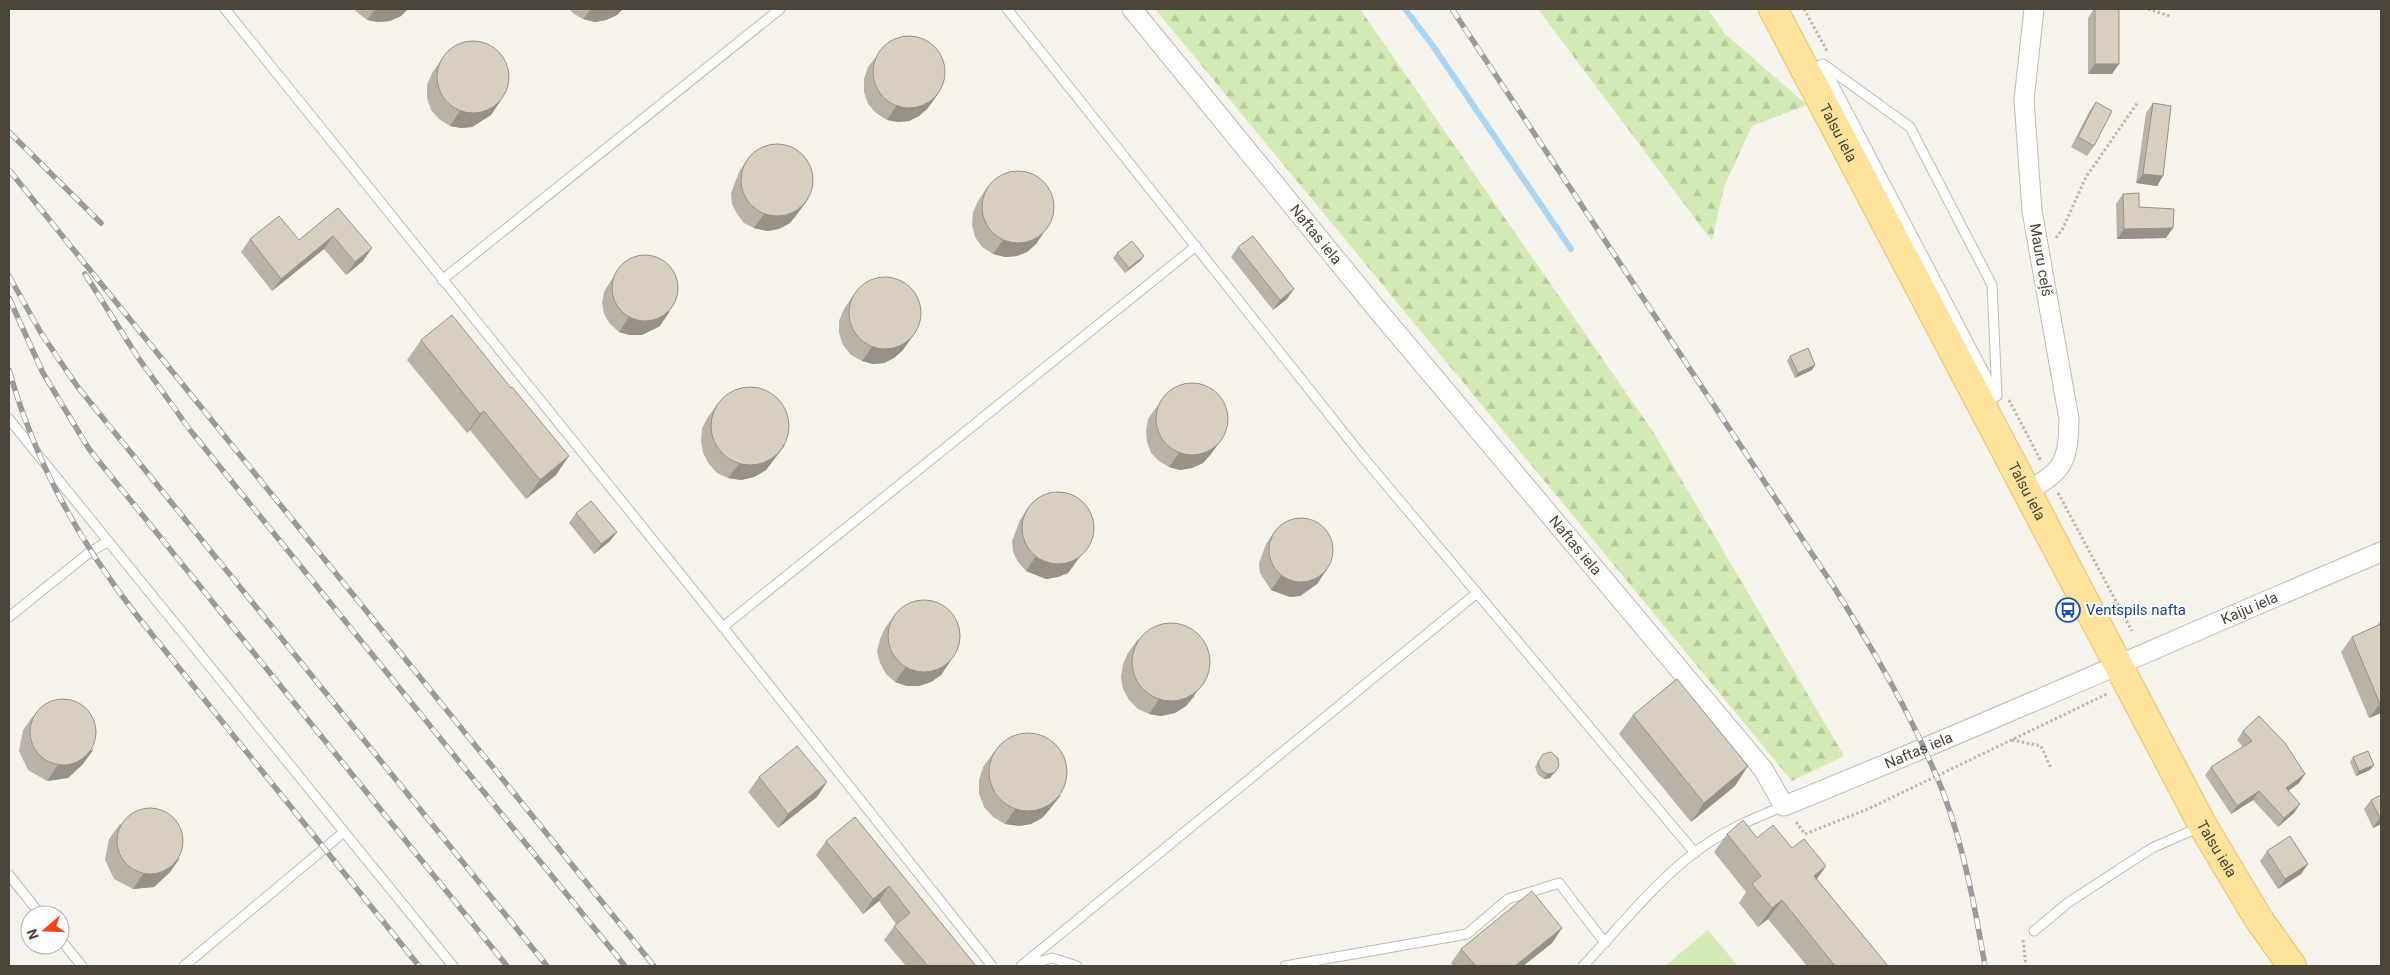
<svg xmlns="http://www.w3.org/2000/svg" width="2390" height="975" viewBox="0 0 2390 975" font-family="Roboto,sans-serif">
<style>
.forest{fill:url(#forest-firs)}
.garden{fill:#d2eab5}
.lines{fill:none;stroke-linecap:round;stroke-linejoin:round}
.stream{stroke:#a9d4f2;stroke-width:6}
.service-casing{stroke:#c2bbae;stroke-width:11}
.minor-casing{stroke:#c2bbae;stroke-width:21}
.primary-casing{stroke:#e6c16a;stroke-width:30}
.path{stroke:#c4b79f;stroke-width:3;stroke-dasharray:2.5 2.5;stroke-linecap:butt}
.service{stroke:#fff;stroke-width:9}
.minor{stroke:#fff;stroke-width:19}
.primary{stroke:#ffe39c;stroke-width:28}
.rail-casing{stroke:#9a9a9a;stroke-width:5.5}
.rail{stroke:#fff;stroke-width:4;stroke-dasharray:11;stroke-linecap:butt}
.wall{fill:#bab2a6}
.shaded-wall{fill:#979187}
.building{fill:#d8cfc1;stroke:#979187}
.labels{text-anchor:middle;stroke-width:4;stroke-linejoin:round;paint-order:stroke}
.street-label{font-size:15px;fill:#4b4439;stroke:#fff}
.transit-label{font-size:15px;fill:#164399;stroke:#fff;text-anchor:start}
</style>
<defs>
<pattern id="forest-firs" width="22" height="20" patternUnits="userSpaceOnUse" patternTransform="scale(1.25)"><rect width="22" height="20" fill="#d2eab5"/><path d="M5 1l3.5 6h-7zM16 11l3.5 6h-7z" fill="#b6ca9c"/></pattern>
</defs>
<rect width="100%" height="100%" fill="#f6f3ec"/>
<g class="forest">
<path d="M1155,9H1360L1654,433L1844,756L1792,781Z"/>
<path d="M1538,9H1708L1725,34L1807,105L1752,126L1724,187L1712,241Z"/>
</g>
<path class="garden" d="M1708,930L1738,966H1665Z"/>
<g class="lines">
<path class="stream" d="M1405,9L1433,46L1571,249"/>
<g class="service-casing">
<g id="service">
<path d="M225,9L723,627L992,966"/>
<path d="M1007,9L1363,457L1695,853"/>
<path d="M1825,68L1995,393"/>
<path d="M1809,70L1823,64L1910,127L1992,285L1997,396L1983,403"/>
<path d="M442,280L780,9"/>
<path d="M9,419L453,966"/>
<path d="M9,617L90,552L107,542"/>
<path d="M723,627L1196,246"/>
<path d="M9,875L41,915"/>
<path d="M2034,931L2069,902L2152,848L2200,827"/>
<path d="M60,939L82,966"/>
<path d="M1027,965L1052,958L1077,966"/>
<path d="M184,966L344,832"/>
<path d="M1021,966L1477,593"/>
<path d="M1285,966L1467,934L1508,899L1559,883L1605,943"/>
<path d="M1583,966C1622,925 1661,874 1708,843C1732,827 1758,817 1784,806"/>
</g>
</g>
<g class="minor-casing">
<g id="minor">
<path id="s1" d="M1132,9L1375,307L1763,769L1784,806C1985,725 2182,636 2381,552"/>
<path d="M2026,492C2064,470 2068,463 2069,419L2032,211L2024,100L2034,9"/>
</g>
</g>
<g class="primary-casing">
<g id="primary">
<path id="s2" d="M1773,9L2203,826L2258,918L2292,966"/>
</g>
</g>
<g class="path">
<path d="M1804,9L1827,51"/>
<path d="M2148,9L2170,16"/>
<path d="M2056,238L2063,228L2086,177L2138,102"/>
<path d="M2009,400L2041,461"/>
<path d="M2058,493L2132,631"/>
<path d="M2012,740L2041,746L2051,768"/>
<path d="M1796,822L1805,834L1868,809L2107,694V695"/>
<path d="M2023,940L2026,966"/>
</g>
<use href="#service" class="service"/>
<use href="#minor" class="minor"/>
<use href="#primary" class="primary"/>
<g class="rail-casing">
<g id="rail">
<path d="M1452,9L1832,584C1874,651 1914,719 1943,792C1964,848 1975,907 1985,966"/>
<path d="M9,132L101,223"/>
<path d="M9,170L654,966"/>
<path d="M85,274L137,356L190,430L625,966"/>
<path d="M9,276L41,333L77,386L547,966"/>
<path d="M9,298L43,373L89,449L507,966"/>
<path d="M9,370C36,464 78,540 138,617L419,966"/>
</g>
</g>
<use href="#rail" class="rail"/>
</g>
<g class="wall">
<path d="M353,9H408L401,16L390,21L378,22L367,20Z"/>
<path d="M569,9H623L617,15L606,20L595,22L583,19L574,14Z"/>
<path d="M2094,9H2119L2112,74H2088V18Z"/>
<path d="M879,53L928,108L919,116L909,121L898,122L887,120L876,113L868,104L864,92V79L868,67Z"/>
<path d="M442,59L501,100L491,115L472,127L461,128L450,126L439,119L431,110L427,98V85L432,73Z"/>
<path d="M2096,102L2094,146L2087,156L2071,147L2089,112Z"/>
<path d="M2153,103L2163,176L2157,186L2136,183L2146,113Z"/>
<path d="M749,157L798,213L790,223L779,229L767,231L754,228L744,223L737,214L732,204L731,193L739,172Z"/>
<path d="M988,186L1046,229L1036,244L1027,252L1017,256L1005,257L993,254L982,247L975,237L972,225L973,212L978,201Z"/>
<path d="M2123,194L2139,207L2166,238L2117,239L2116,204Z"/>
<path d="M338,208L363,261L346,275L324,249L272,291L241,252L250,239L299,240Z"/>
<path d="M1238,247L1287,299L1273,310L1231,257Z"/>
<path d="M1117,253L1144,256L1140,261L1125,273L1113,258Z"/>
<path d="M620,267L660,326L642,335H630L619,332L610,324L604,314L602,303L604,292L610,282Z"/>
<path d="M854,294L903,350L894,358L884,363L873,364L862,361L851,355L843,345L839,333V321L844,309Z"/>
<path d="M421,340L511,388L556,475L526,499L470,430L467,433L407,360Z"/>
<path d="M1790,356L1812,370L1795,378L1787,361Z"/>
<path d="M1165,395L1211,454L1203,463L1192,468L1180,470L1169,467L1159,461L1151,453L1147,442L1146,431L1148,419Z"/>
<path d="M718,403L785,445L766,470L754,477L741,480L728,478L717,473L709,464L703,453L701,441L702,428L708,417Z"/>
<path d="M1030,505L1092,540L1068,573L1058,577L1046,579L1026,571L1018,562L1013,552L1012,541L1020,520Z"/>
<path d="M576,513L617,532L610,541L594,554L569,523Z"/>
<path d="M1276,529L1327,569L1317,584L1300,596L1290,597L1271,590L1260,573L1259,563L1266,544Z"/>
<path d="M896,613L951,660L941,675L931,682L919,686H907L895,682L886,674L880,663L877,651L880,639L885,628Z"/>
<path d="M2381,620V713L2369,718L2341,652L2352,637L2377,626Z"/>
<path d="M1138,639L1195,696L1186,706L1175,713L1161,716L1149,714L1138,709L1129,700L1123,689L1121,677L1123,664L1128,653Z"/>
<path d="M1633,715L1735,786L1691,822L1619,734Z"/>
<path d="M33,716L83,764L68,778L47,781L28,770L19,751L23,730Z"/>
<path d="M2243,731L2305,774L2299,783L2288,791L2294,813L2278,827L2253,800L2231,814L2205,775L2211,767L2243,747L2237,740Z"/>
<path d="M994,752L1050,809L1042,818L1031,824L1019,826L1005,824L993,817L984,807L979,794V780L983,767Z"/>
<path d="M1543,754L1556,771L1550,778L1544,779L1538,775L1535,767Z"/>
<path d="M2353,757L2370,770L2356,776L2350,762Z"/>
<path d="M759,777L817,797L778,828L748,792Z"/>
<path d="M2381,795V824L2373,828L2364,809L2371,800Z"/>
<path d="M855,817L976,966H906L884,940L896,924L879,901L863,914L816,855L826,841Z"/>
<path d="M120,824L170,872L154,887L133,889L114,879L105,860L109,839Z"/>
<path d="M1727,834L1757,838L1792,848L1826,866L1817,879L1888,966H1807L1768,919L1758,927L1739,903L1746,892L1714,852Z"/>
<path d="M2267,851L2308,864L2301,874L2278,889L2260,861Z"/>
<path d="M1562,928L1552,943L1523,966H1453L1451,963L1461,949Z"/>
</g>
<g class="shaded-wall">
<path d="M375,9H408L401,16L390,21L378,22L367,20Z"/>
<path d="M591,9H623L617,15L606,20L595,22L583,19Z"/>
<path d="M2095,64H2119L2112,74H2088Z"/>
<path d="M938,94L928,108L919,116L909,121L898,122L887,120L897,105Z"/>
<path d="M501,100L491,115L472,127L461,128L450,126L460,111Z"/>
<path d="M2143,174L2163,176L2157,186L2136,183Z"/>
<path d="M809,198L798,213L790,223L779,229L767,231L754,228L764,214Z"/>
<path d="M2173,228L2166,238L2117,239L2124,229Z"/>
<path d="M1046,229L1036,244L1027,252L1017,256L1005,257L993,254L1003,240Z"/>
<path d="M333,236L324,249L272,291L281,279Z"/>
<path d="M372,248L363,261L346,275L355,262Z"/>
<path d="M1144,256L1140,261L1125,273L1129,268Z"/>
<path d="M1294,289L1287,299L1273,310L1280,300Z"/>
<path d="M670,311L660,326L642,335H630L619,332L629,317Z"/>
<path d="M913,336L903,350L894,358L884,363L873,364L862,361L872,347Z"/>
<path d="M1815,365L1812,370L1795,378L1798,373Z"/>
<path d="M484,411L470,430L467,433L480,414Z"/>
<path d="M1222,439L1211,454L1203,463L1192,468L1180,470L1169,467L1179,453Z"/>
<path d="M785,445L766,470L754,477L741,480L728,478L739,464Z"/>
<path d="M569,456L556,475L526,499L540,480Z"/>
<path d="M617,532L610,541L594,554L601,544Z"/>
<path d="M1092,540L1068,573L1058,577L1046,579L1026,571L1036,556Z"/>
<path d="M1327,569L1317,584L1300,596L1290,597L1271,590L1281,576Z"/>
<path d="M951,660L941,675L931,682L919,686H907L895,682L906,667Z"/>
<path d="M1205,681L1186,706L1175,713L1161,716L1149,714L1159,699Z"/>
<path d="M2381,703V713L2369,718L2380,704Z"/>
<path d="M94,749L83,764L68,778L47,781L57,766Z"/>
<path d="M2374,765L2370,770L2356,776L2359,771Z"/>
<path d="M1559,766L1550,778L1544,779L1547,774Z"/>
<path d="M1748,766L1735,786L1691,822L1704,803Z"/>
<path d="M2305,774L2299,783L2280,797L2286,788Z"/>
<path d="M827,782L817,797L778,828L788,814Z"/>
<path d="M2259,791L2253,800L2231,814L2237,806Z"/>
<path d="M1061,795L1050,809L1042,818L1031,824L1019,826L1005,824L1015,809Z"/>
<path d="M2300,804L2294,813L2278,827L2284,818Z"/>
<path d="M2380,818H2381V824L2373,828Z"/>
<path d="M180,858L170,872L154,887L133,889L143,874Z"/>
<path d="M2308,864L2301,874L2278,889L2285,879Z"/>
<path d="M1826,866L1813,884L1814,876Z"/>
<path d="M889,886L879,901L863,914L873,899Z"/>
<path d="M1782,900L1768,919L1758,927L1772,908Z"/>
<path d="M1562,928L1552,943L1523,966H1515Z"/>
</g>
<g class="building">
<rect x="2095" y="9" width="24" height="55"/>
<circle cx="909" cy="72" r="36"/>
<circle cx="473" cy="77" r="36"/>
<path d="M2096,102L2112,111L2094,146L2078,137Z"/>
<path d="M2153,103L2171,106L2163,176L2143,174Z"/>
<circle cx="777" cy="180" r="36"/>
<circle cx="1018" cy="207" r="36"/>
<path d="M2139,193V207L2174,209L2173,228L2124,229L2123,194Z"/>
<path d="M338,208L372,248L355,262L333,236L281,279L250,239L279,216L299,240Z"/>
<path d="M1253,236L1294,289L1280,300L1238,247Z"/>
<path d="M1132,241L1144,256L1129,268L1117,253Z"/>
<circle cx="645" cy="288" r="33"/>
<circle cx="885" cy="313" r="36"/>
<path d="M452,315L511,388L512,387L569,456L540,480L484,411L480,414L421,340Z"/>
<path d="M1808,348L1815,365L1798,373L1790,356Z"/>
<circle cx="1192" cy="419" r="36"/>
<circle cx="750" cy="426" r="39"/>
<circle cx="1058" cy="528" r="36"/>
<path d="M591,501L617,532L601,544L576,513Z"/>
<circle cx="1301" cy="550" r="32"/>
<circle cx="924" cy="636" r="36"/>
<circle cx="1171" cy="662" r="39"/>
<path d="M2381,624V703L2380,704L2352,637Z"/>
<path d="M1677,679L1748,766L1704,803L1633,715Z"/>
<circle cx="63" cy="732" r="33"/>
<path d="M2259,716L2285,743L2305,774L2286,788L2300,804L2284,818L2259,791L2237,806L2211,767L2252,741L2243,731Z"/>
<circle cx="1028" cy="772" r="39"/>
<path d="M797,746L827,782L788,814L759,777Z"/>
<path d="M2368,751L2374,765L2359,771L2353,757Z"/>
<path d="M1551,752L1558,758L1559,766L1554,773L1547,774L1541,770L1538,762L1543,754Z"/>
<path d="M2381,795V818H2380L2371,800Z"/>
<circle cx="150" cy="841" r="33"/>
<path d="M855,817L976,966H928L894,926L910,913L889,886L873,899L826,841Z"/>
<path d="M1743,820L1757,838L1773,825L1792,848L1804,839L1826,866L1814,876L1888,966H1835L1782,900L1772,908L1752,884L1761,876L1727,834Z"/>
<path d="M2290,836L2308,864L2285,879L2267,851Z"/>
<path d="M1532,891L1562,928L1515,966H1476L1461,949Z"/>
</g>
<defs>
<g id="bus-ring" transform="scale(1.25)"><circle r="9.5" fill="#fff" stroke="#1a4fb4" stroke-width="1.5"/><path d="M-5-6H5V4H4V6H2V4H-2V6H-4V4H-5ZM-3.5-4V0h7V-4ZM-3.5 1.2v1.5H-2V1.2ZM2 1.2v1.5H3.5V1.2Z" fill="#1a4fb4"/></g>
</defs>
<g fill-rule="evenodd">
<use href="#bus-ring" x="2068" y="610"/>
</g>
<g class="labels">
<g class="street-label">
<text dy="5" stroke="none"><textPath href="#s2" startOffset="140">Talsu iela</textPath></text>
<text dy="5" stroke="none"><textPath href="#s1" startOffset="291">Naftas iela</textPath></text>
<text transform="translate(2041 260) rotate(80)" y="5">Mauru ceļš</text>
<text dy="5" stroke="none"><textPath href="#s2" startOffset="545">Talsu iela</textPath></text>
<text dy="5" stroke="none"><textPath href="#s1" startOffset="696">Naftas iela</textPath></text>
<text dy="5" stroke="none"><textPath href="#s1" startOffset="1536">Kaiju iela</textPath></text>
<text dy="5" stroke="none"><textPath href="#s1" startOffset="1176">Naftas iela</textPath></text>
<text dy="5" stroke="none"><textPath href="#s2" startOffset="950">Talsu iela</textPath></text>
</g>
<g class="transit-label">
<text x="2086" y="615">Ventspils nafta</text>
</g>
</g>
<rect width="2390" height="975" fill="none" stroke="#4b4439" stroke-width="20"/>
<g transform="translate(45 930) rotate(251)"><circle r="24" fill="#ffffff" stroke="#b7b4b0"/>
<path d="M0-4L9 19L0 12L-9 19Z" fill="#fc3f1d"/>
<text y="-8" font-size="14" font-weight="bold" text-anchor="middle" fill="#4b4439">N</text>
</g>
</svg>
